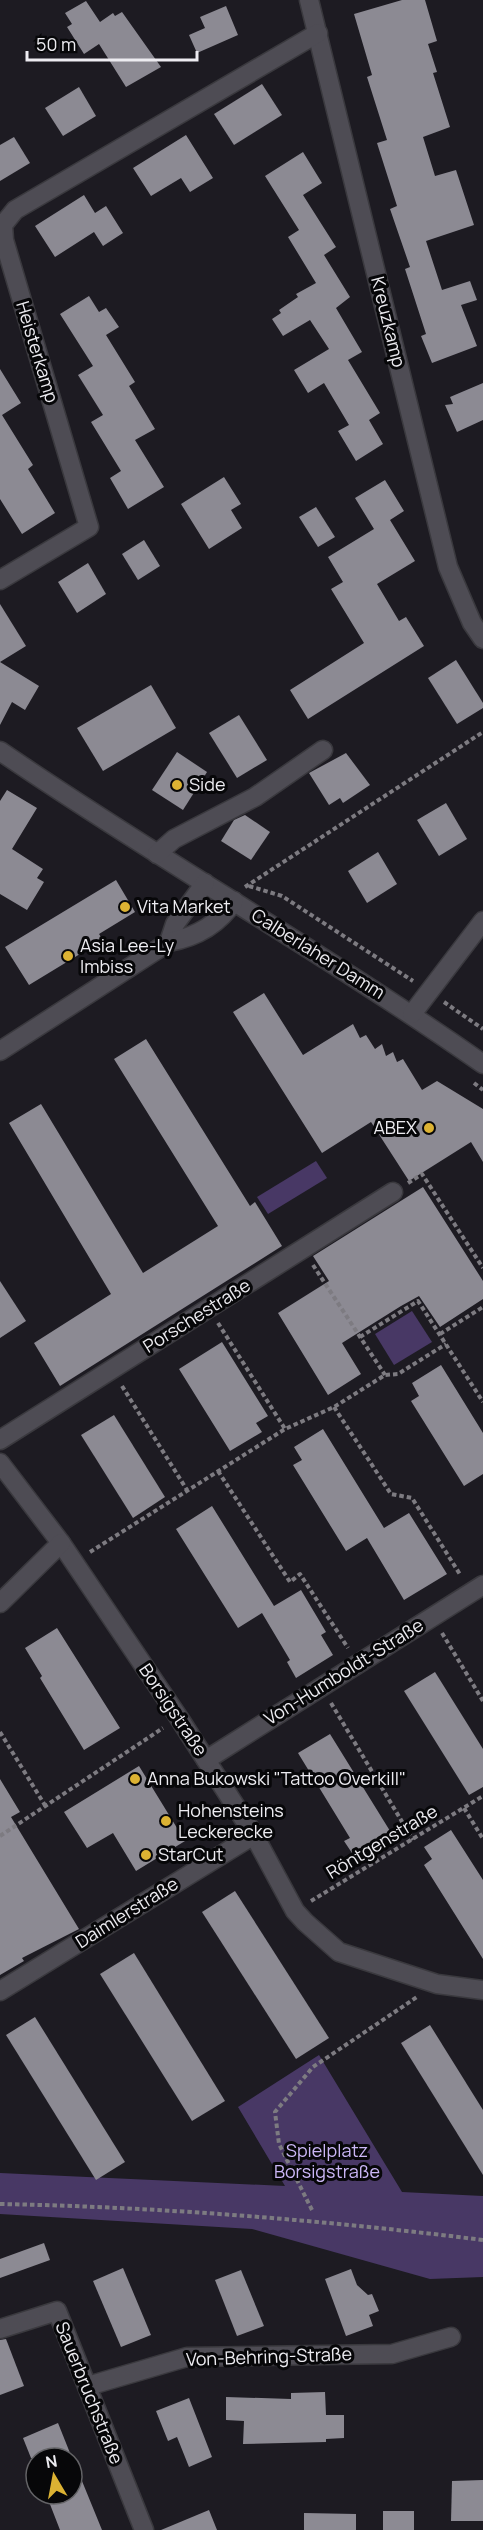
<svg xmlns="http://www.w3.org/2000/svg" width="483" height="2530" viewBox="0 0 483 2530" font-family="Manrope,sans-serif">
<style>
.green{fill:#483865}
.building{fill:#8c8a93}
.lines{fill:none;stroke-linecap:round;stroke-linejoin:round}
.minor-casing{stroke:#3a393e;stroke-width:21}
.path{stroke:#7d7b81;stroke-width:4;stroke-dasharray:4.5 3;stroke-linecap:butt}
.minor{stroke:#4e4c54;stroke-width:18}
.poi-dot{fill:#dcb233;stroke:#070709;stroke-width:2}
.labels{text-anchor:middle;stroke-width:6;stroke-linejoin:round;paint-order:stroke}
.street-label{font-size:18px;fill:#edecf1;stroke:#070709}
.poi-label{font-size:18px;fill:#edecf1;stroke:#070709;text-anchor:start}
.park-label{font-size:18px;fill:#cbb7f6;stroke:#070709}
</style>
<rect width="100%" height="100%" fill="#1d1b22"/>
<g class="green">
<path d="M316,1161L327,1178L268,1214L257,1197Z"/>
<path d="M412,1311L432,1342L394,1365L375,1334Z"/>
<path d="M319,2055L402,2192L483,2196V2277L430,2279L252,2229L0,2214V2173L285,2186L238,2107Z"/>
</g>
<g class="building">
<path d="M402,0H425L437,41L428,44L437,72L433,73L450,127L423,137L435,176L456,170L474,225L426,241L442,290L470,281L477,300L461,305L477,346L432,363L421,336L426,334L405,269L410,267L390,209L397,206L377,143L387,140L367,77L372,75L354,14Z"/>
<path d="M86,1L100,22L113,13L115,16L122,12L161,67L126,87L99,44L84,54L67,27L72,24L65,13Z"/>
<path d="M226,6L238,35L197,53L189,35L205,28L200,17Z"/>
<path d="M262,84L282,115L234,145L214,114Z"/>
<path d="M79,87L96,116L63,136L45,108Z"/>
<path d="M186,135L213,178L190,192L181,178L151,196L133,168Z"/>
<path d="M14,137L30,163L0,181V145Z"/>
<path d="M303,152L322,183L303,195L336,247L324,255L350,297L336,308L362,352L348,360L380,413L369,420L383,444L356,461L338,431L349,425L324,383L308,393L294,370L329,349L310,320L283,336L272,319L281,313L279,310L298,297L296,294L316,283L288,237L299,230L265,176Z"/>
<path d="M84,195L95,213L106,206L123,233L103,246L94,232L55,257L35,226Z"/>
<path d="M89,296L99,312L106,308L119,327L106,335L135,382L129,386L155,429L135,440L164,487L128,509L110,478L121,471L91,422L103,415L78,375L93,366L60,314Z"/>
<path d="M0,369L21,403L2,415L33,465L28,469L55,513L22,534L0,499Z"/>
<path d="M483,383V420L457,432L445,405L453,404L450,397Z"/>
<path d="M224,477L241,504L231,510L242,528L209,549L181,504Z"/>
<path d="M385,480L404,511L390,520L415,561L377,584L399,621L406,617L424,646L308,719L290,690L364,643L331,589L343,582L328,557L374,529L355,498Z"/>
<path d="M316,507L335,537L318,547L299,517Z"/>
<path d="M144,540L160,566L138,580L122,554Z"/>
<path d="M88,563L106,594L77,613L58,582Z"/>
<path d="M0,604L26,646L0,662Z"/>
<path d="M456,660L483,703V708L457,724L428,678Z"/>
<path d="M0,662L39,686L25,710L12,702L0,725Z"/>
<path d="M151,685L176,728L103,771L77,728Z"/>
<path d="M239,715L267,760L237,778L209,733Z"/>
<path d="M177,752L207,772L183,810L152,790Z"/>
<path d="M346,753L370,785L343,803L340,798L329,805L309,773Z"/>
<path d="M7,790L37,808L12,849L43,869L37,878L44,882L27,910L0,894V801Z"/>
<path d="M446,803L467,839L439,856L417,820Z"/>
<path d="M245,815L270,832L251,860L221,841L234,820Z"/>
<path d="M378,852L397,884L367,903L348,871Z"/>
<path d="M116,880L135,912L99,934L103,940L29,985L5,947Z"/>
<path d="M264,993L303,1055L353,1024L360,1038L366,1035L375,1049L382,1044L386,1056L393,1052L397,1062L403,1059L422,1090L437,1081L483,1109V1162L471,1142L409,1181L371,1122L322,1153L233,1012Z"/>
<path d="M146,1039L250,1206L255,1202L282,1246L60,1386L34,1343L111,1294L9,1123L41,1104L143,1273L218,1226L114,1059Z"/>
<path d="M423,1187L483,1281V1299L440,1327L419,1296L401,1306L342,1343L361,1374L328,1395L278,1313L329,1281L313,1256Z"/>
<path d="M0,1281L26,1321L0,1338Z"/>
<path d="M222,1342L268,1416L256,1423L262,1432L230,1451L179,1369Z"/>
<path d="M441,1365L483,1433V1474L464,1486L411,1401L419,1396L412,1383Z"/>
<path d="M114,1415L165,1497L133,1518L81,1435Z"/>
<path d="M323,1429L384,1528L409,1513L447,1574L404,1600L367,1538L346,1551L293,1465L302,1460L294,1447Z"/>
<path d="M212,1506L274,1606L301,1590L326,1632L321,1635L333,1655L296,1678L287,1662L290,1660L262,1613L238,1628L176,1529Z"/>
<path d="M57,1628L120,1728L84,1750L40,1678L42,1676L25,1648Z"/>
<path d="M435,1672L483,1749V1787L469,1795L404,1691Z"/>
<path d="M330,1734L395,1839L363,1859L362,1856L356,1859L344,1841L350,1838L298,1753Z"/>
<path d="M139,1766L185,1841L136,1871L113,1833L87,1848L64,1812Z"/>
<path d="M0,1779L20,1812L11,1817L79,1929L22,1958L24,1961L0,1975Z"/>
<path d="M451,1830L483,1880V1959L424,1865L432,1859L424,1847Z"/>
<path d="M235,1891L329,2038L296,2059L202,1912Z"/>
<path d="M134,1953L225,2101L192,2121L100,1974Z"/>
<path d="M35,2017L125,2162L96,2180L6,2035Z"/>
<path d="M430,2025L483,2110V2175L401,2043Z"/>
<path d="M44,2243L50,2260L0,2278V2259Z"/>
<path d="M123,2268L151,2335L121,2347L93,2281Z"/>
<path d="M351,2269L357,2285L368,2295L372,2294L379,2311L369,2315L373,2326L346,2336L325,2279Z"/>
<path d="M241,2270L264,2326L237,2336L215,2280Z"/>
<path d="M6,2339L24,2386L0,2395V2340Z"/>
<path d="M325,2392L326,2415H344V2438L326,2439V2442L243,2444L244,2421L226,2420V2397L291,2399V2393Z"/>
<path d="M189,2398L212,2457L189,2467L177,2437L168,2441L156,2411Z"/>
<path d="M58,2423L72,2458H31L23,2438Z"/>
<path d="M73,2459L102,2530H60L46,2494H72Z"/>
<path d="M483,2480V2521H451L452,2481Z"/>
<path d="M209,2510L217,2530H161Z"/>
<rect x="383" y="2511" width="31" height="19"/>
<path d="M304,2513L356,2514V2530H304Z"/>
</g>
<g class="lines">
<g class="minor-casing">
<g id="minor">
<path d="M309,0L448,567L472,623L483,639"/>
<path d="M0,580L89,527L4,240L3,225L15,210L318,33"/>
<path d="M0,751C158,859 326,954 483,1064"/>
<path d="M157,854L174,839L255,797L323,750"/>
<path d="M169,942L175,924L205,883"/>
<path d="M412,1014L483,921"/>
<path d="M0,1051L169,942C196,937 219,924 234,901"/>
<path d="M0,1440L393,1192"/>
<path d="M0,1463L61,1543L179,1718L254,1835L295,1911L305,1922L339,1952L437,1984L483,1990"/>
<path d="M0,1603L61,1543"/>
<path d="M206,1760L483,1585"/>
<path d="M0,1991L254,1835"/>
<path d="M0,2329L57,2311L144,2530"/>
<path d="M88,2386L187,2357L392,2354L451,2337"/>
</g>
</g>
<g class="path">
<path d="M249,886L282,896L413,981"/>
<path d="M245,887L483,732"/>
<path d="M444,1002L483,1029"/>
<path d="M474,1083L483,1090"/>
<path d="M408,1183L422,1174L483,1268"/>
<path d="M313,1265L385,1375"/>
<path d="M218,1323L285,1429"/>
<path d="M440,1334L483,1307"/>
<path d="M360,1337L418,1301L483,1402"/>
<path d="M122,1386L187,1490"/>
<path d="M334,1407L391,1494L412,1498L461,1576"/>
<path d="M218,1471L290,1582L300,1574L348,1648"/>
<path d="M90,1552L285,1429L334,1407L385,1375L398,1374L446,1344"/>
<path d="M442,1633L483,1701"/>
<path d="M331,1703L413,1840"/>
<path d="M0,1732L46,1807"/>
<path d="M464,1808L483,1839"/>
<path d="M0,1836L163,1728"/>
<path d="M311,1901L483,1796"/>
<path d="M0,2204C161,2207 323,2220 483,2240"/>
<path d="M312,2210L279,2144L275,2112L313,2067L417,1997"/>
</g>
<use href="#minor" class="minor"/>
</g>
<g class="poi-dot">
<circle cx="177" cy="785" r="6"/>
<circle cx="125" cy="907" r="6"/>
<circle cx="68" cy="956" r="6"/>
<circle cx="429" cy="1128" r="6"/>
<circle cx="135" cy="1779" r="6"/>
<circle cx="166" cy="1821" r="6"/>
<circle cx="146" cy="1855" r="6"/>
</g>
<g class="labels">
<g class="street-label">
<text transform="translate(388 322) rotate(76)" y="6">Kreuzkamp</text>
<text transform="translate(37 352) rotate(73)" y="6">Heisterkamp</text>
<text transform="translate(318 954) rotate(32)" y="6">Calberlaher Damm</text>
<text transform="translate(197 1316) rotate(-32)" y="6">Porschestraße</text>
<text transform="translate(344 1672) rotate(-32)" y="6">Von-Humboldt-Straße</text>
<text transform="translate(173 1710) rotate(56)" y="6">Borsigstraße</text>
<text transform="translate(382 1842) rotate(-31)" y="6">Röntgenstraße</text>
<text transform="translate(127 1913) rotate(-32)" y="6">Daimlerstraße</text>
<text transform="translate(269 2357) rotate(-2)" y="6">Von-Behring-Straße</text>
<text transform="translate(89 2393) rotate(68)" y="6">Sauerbruchstraße</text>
</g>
<g class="poi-label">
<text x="189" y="791">Side</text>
<text x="137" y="913">Vita Market</text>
<text x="80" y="952">Asia Lee-Ly<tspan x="80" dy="21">Imbiss</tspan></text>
<text x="417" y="1134" text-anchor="end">ABEX</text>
<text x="147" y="1785">Anna Bukowski "Tattoo Overkill"</text>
<text x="178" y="1817">Hohensteins<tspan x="178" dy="21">Leckerecke</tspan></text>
<text x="158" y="1861">StarCut</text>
</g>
<g class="park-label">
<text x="327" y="2157">Spielplatz<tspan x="327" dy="21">Borsigstraße</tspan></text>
</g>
</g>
<g transform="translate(54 2476) rotate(350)"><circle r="28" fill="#070709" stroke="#636366" stroke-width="1.5"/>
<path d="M0-4.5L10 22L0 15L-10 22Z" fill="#dcb233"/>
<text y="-9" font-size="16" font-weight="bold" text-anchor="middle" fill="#edecf1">N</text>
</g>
<path d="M27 51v9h170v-9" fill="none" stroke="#edecf1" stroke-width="3"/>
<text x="36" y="51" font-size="18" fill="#edecf1" stroke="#070709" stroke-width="4.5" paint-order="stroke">50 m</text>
</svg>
